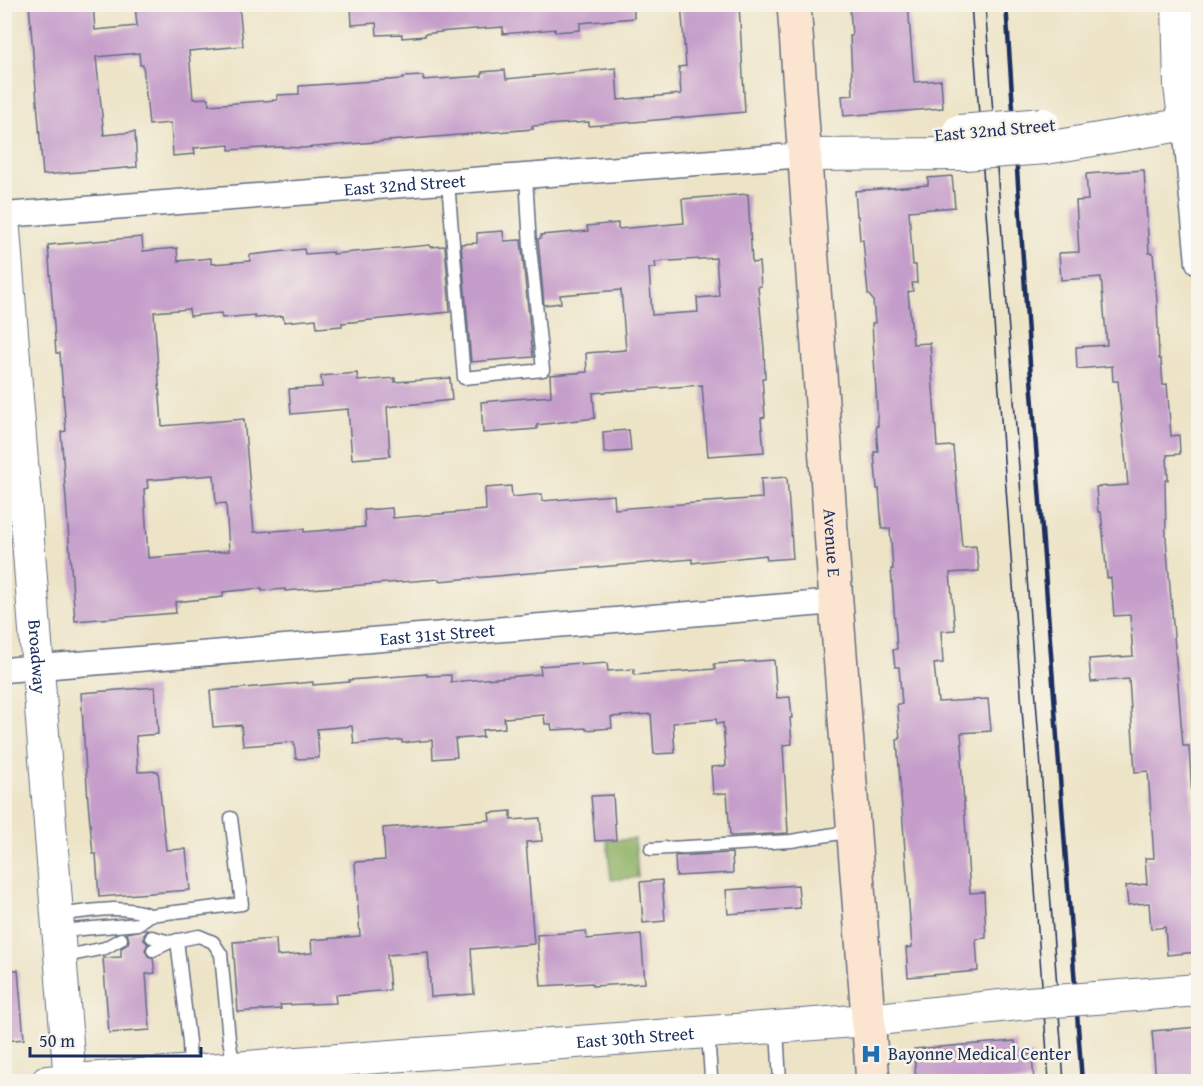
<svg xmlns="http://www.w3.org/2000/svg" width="1203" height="1086" viewBox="0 0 1203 1086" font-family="'Gentium Book Plus',serif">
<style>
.forest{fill:#8fb266;stroke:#557062;stroke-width:1.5}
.building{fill:#c59dca;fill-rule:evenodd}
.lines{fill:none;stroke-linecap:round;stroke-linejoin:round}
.service-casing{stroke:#646e83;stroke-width:15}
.minor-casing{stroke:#646e83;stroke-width:27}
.tertiary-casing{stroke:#646e83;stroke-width:34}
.secondary-casing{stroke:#646e83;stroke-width:36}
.service{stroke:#fff;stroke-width:12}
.minor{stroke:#fff;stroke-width:24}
.tertiary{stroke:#fff;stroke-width:32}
.secondary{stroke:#fce5d0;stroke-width:33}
.tram{stroke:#1b2f5e;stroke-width:1.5}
.rail{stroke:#1b2f5e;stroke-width:4.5}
.tertiary-bridge-casing{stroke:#646e83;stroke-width:34;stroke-linecap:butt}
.tertiary-bridge{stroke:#fff;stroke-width:32}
.labels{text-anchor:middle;stroke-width:5;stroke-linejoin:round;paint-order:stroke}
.street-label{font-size:18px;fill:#1b2f5e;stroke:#f7f3e8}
.poi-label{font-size:18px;fill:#1b2f5e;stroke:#f7f3e8;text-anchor:start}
</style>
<rect width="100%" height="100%" fill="#f7f3e8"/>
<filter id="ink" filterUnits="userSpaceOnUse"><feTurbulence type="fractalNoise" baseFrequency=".0167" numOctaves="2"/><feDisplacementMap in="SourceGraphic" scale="12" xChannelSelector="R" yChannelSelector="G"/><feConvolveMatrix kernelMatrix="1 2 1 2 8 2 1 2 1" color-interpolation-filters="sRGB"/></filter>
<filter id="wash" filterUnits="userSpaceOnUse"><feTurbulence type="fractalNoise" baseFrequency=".008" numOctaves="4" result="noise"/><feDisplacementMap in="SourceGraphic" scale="24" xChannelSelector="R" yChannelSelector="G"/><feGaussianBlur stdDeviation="1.35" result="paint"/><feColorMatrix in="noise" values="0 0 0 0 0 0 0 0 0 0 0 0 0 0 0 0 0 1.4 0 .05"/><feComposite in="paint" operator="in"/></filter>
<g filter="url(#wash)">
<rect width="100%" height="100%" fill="#ede4c7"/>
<path class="forest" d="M635,839L638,877L611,880L607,841Z"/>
<g id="blocks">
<g class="building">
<path d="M29,4H93L95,30L137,26L135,4H239L243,46L189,51L193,99L209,98V105L277,100V95L299,94V86L403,79V77L423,76V80L482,76V72L505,70L506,79L616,68L618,100L681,94L679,67L686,66L681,4H739L745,112L589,126V122L532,126L533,129L303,148L281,147L229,150V145L194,148L195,154L173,156L171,123L149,125L143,65H140L139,53L96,57L104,135L135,132L137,167L43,175Z"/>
<path d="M351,4H634V18L580,23V30L555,32V29L503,34V27L449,31L425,34V36L402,38V34L377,35L376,23L352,25Z"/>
<path d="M852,4H908L914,82L941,80L943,108L844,116L842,96L853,95L850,36H852L850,9H852Z"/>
<path d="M1144,170L1149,253H1153L1157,301L1159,359H1161L1163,385L1167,384L1171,436L1179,435L1180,454L1167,455L1168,480H1165L1166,538L1183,746H1189L1197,880H1198V952L1167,955L1165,927L1151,929L1149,903L1128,905L1126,886L1147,884L1145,858H1154L1148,771L1135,772L1129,679L1091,682L1089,659L1133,656L1130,615L1114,616L1111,578H1107L1101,512H1098L1096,487L1128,485L1118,381H1113L1112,366L1077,369L1076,347L1107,345L1101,277L1061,280L1059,253L1079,252L1076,201L1088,200L1086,174Z"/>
<path d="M952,176L955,207L909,211L913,265H916L917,283H912L913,291L908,292L913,344L930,343L937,447L953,446L962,547L976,546L979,571L950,573L955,630L941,631L943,663L934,664L938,702L988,699L991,731L961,733L963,759L961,760L970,893L984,892L986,938L976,939L978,971L908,977L906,948L912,947L897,740L900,739L897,704H902L899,667H895L893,650L897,649L891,569H893L890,529H882L879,489H877L874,452H878L876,426H878L872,323H875L873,300L868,294L863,240H860L858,216H857L855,191L928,185V178Z"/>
<path d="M748,194L752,263L759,262L761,286L758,287L764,349L765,378H762L765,417L761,418L764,452L708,456L702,385L593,393L595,418L537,425V429L483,433L481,402L551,396L550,375L587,372L586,353L626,350L621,290L560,295L561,303L544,305L538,239L541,238V235L588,231L587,226L618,223V229L684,223L682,199ZM716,258L719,296L697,298L698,312L652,315L649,268H656L655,262Z"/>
<path d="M503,231L504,241L521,240L533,357L471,362L461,244L477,243V233Z"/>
<path d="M142,237L143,251L177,248L178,261L211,258V264L250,261V255L304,249L305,254L333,252V254L430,245V247L445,246L450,312L342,323V326L317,328L316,319L284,322L283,316L255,318V315L222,318L221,313L190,316L189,309L154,312L162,426L244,419L254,532L304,529V532L365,527L364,510L392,508L393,518L486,510L485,488L511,486L512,497L542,494V501L614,495L615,509L762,498L761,479L787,477L793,558L767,560L766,555L692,563V559L439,581V579L285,591V589L262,591V588L223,592V597L175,602L176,613L75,621L61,432L66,431L60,353H56L48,245ZM214,475L216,504L226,503L229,551L148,558L144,489L148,488L147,480Z"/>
<path d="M357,373L358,381L395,378V382L450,378L452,400L387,407L390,456L352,459L348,409L291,414L289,389L322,387L321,376Z"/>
<path d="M629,430L631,451L604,453L603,432Z"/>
<path d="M774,660L777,698L790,697L792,718H790L792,744L783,745L788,833L730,836L727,793L713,794L711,767L726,766L723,723L717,724L716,719L673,723L675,753L654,754L651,714L611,717L612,728L586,730V728L552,730L551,724H545L544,715L504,718L505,728L482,730L483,737L455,739L457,757L433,759L432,740L402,743V740L354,744L352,726L317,729L319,758L296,759L294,742L243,746L241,725L213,727L210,691L313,682V685L349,682V680L427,674V676L451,675V682L541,674L540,666L581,663V665L607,663L608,671L634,669V675L715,669L714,664Z"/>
<path d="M155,687L158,734L136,736L138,772L158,771L166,850L186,849L190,890L99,897L96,854H93L88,802L81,693Z"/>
<path d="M613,795L616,840L595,841L591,796Z"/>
<path d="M511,811V820L540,818L542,841L526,842L534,944L471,949L474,994L431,997L428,952L387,955L390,990L335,995L336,1003L280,1005L281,1009L238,1012L233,942L276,939L277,956L312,953L311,940L360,936L355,862L385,860L383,828L490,820L489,813Z"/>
<path d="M732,853L733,873L676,876L675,856Z"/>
<path d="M662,880L665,921L643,923L640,882Z"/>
<path d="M798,885L800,908L728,914L726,890Z"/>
<path d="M143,930H148L144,935V940L148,944L145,950L148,956L153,958L155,973L146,974L150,1030L109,1033L103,958L121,957V948L128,944L129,940L127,933Z"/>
<path d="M586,931L587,939L641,934L645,983L593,986L592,983L541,986L537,935Z"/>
<path d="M4,970H18L24,1039L4,1041Z"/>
<path d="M1198,1027V1082H1156L1152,1031Z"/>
<path d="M1015,1041L1016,1056L1032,1054L1034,1082H916L914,1049Z"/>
</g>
</g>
</g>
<g filter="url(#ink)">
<use href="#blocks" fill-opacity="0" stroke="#646e83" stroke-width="1.5"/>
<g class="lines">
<g class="service-casing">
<g id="service">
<path d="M448,182L464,378L543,370L530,247L526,176"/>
<path d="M651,849L791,841L853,831"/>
<path d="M58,915C88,911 121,904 150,915"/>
<path d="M60,931L138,924L150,915L242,904L231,818"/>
<path d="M152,937L170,942L199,936L213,942L221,954L229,1039L234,1067"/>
<path d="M177,940L189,1042L190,1070"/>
<path d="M153,950L170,942"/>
<path d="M62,957L105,948L121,939"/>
<path d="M777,1029L780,1082"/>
<path d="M708,1033L711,1077"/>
</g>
</g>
<g class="minor-casing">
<g id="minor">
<path d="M1185,125L1198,262"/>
<path id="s1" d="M4,215L805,155"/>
<path id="s2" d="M4,670L836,602"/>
</g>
</g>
<g class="tertiary-casing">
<g id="tertiary">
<path d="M1178,4L1180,86L1185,125"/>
<path d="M1046,148L1198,122"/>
<path d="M805,155L965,154"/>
<path id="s3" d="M4,230L70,1082"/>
<path d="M1109,997L1198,990"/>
<path id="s4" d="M47,1082L868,1020L1028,1003"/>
</g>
</g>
<g class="secondary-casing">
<g id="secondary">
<path id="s5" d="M794,4L836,602L873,1082"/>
</g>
</g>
<use href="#service" class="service"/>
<use href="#minor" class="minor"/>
<use href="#tertiary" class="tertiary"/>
<use href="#secondary" class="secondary"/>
<g class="tram">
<path d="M971,4L1049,1082"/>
<path d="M985,4L1064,1082"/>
</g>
<path class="rail" d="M1006,4L1030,364L1082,1082"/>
<g class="tertiary-bridge-casing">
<g id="tertiary-bridge">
<path d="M959,131L1043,124"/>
<path d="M965,154L1046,148"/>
<path d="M1028,1003L1109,997"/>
</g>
</g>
<use href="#tertiary-bridge" class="tertiary-bridge"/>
</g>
</g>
<defs>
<g id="hospital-bare" transform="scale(1.62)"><path d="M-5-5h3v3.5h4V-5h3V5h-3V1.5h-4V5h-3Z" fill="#1f6fb2" stroke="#f7f3e8" stroke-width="2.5" paint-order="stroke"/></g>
</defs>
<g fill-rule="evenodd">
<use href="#hospital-bare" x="871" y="1054"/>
</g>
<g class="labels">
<g class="street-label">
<text transform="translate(995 130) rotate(-5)" y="6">East 32nd Street</text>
<text dy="6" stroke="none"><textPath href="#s1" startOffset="402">East 32nd Street</textPath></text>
<text dy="6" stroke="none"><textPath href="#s5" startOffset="540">Avenue E</textPath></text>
<text dy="6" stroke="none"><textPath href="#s2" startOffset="435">East 31st Street</textPath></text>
<text dy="6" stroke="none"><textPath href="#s3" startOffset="428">Broadway</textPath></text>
<text dy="6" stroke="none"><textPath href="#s4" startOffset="590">East 30th Street</textPath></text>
</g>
<g class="poi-label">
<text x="888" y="1060">Bayonne Medical Center</text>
</g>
</g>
<rect width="1203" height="1086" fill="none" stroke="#f7f3e8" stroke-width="24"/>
<path d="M30 1047v9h171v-9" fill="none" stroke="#1b2f5e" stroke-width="3"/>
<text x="39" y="1047" font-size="18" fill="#1b2f5e" stroke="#f7f3e8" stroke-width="4.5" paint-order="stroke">50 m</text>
</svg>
